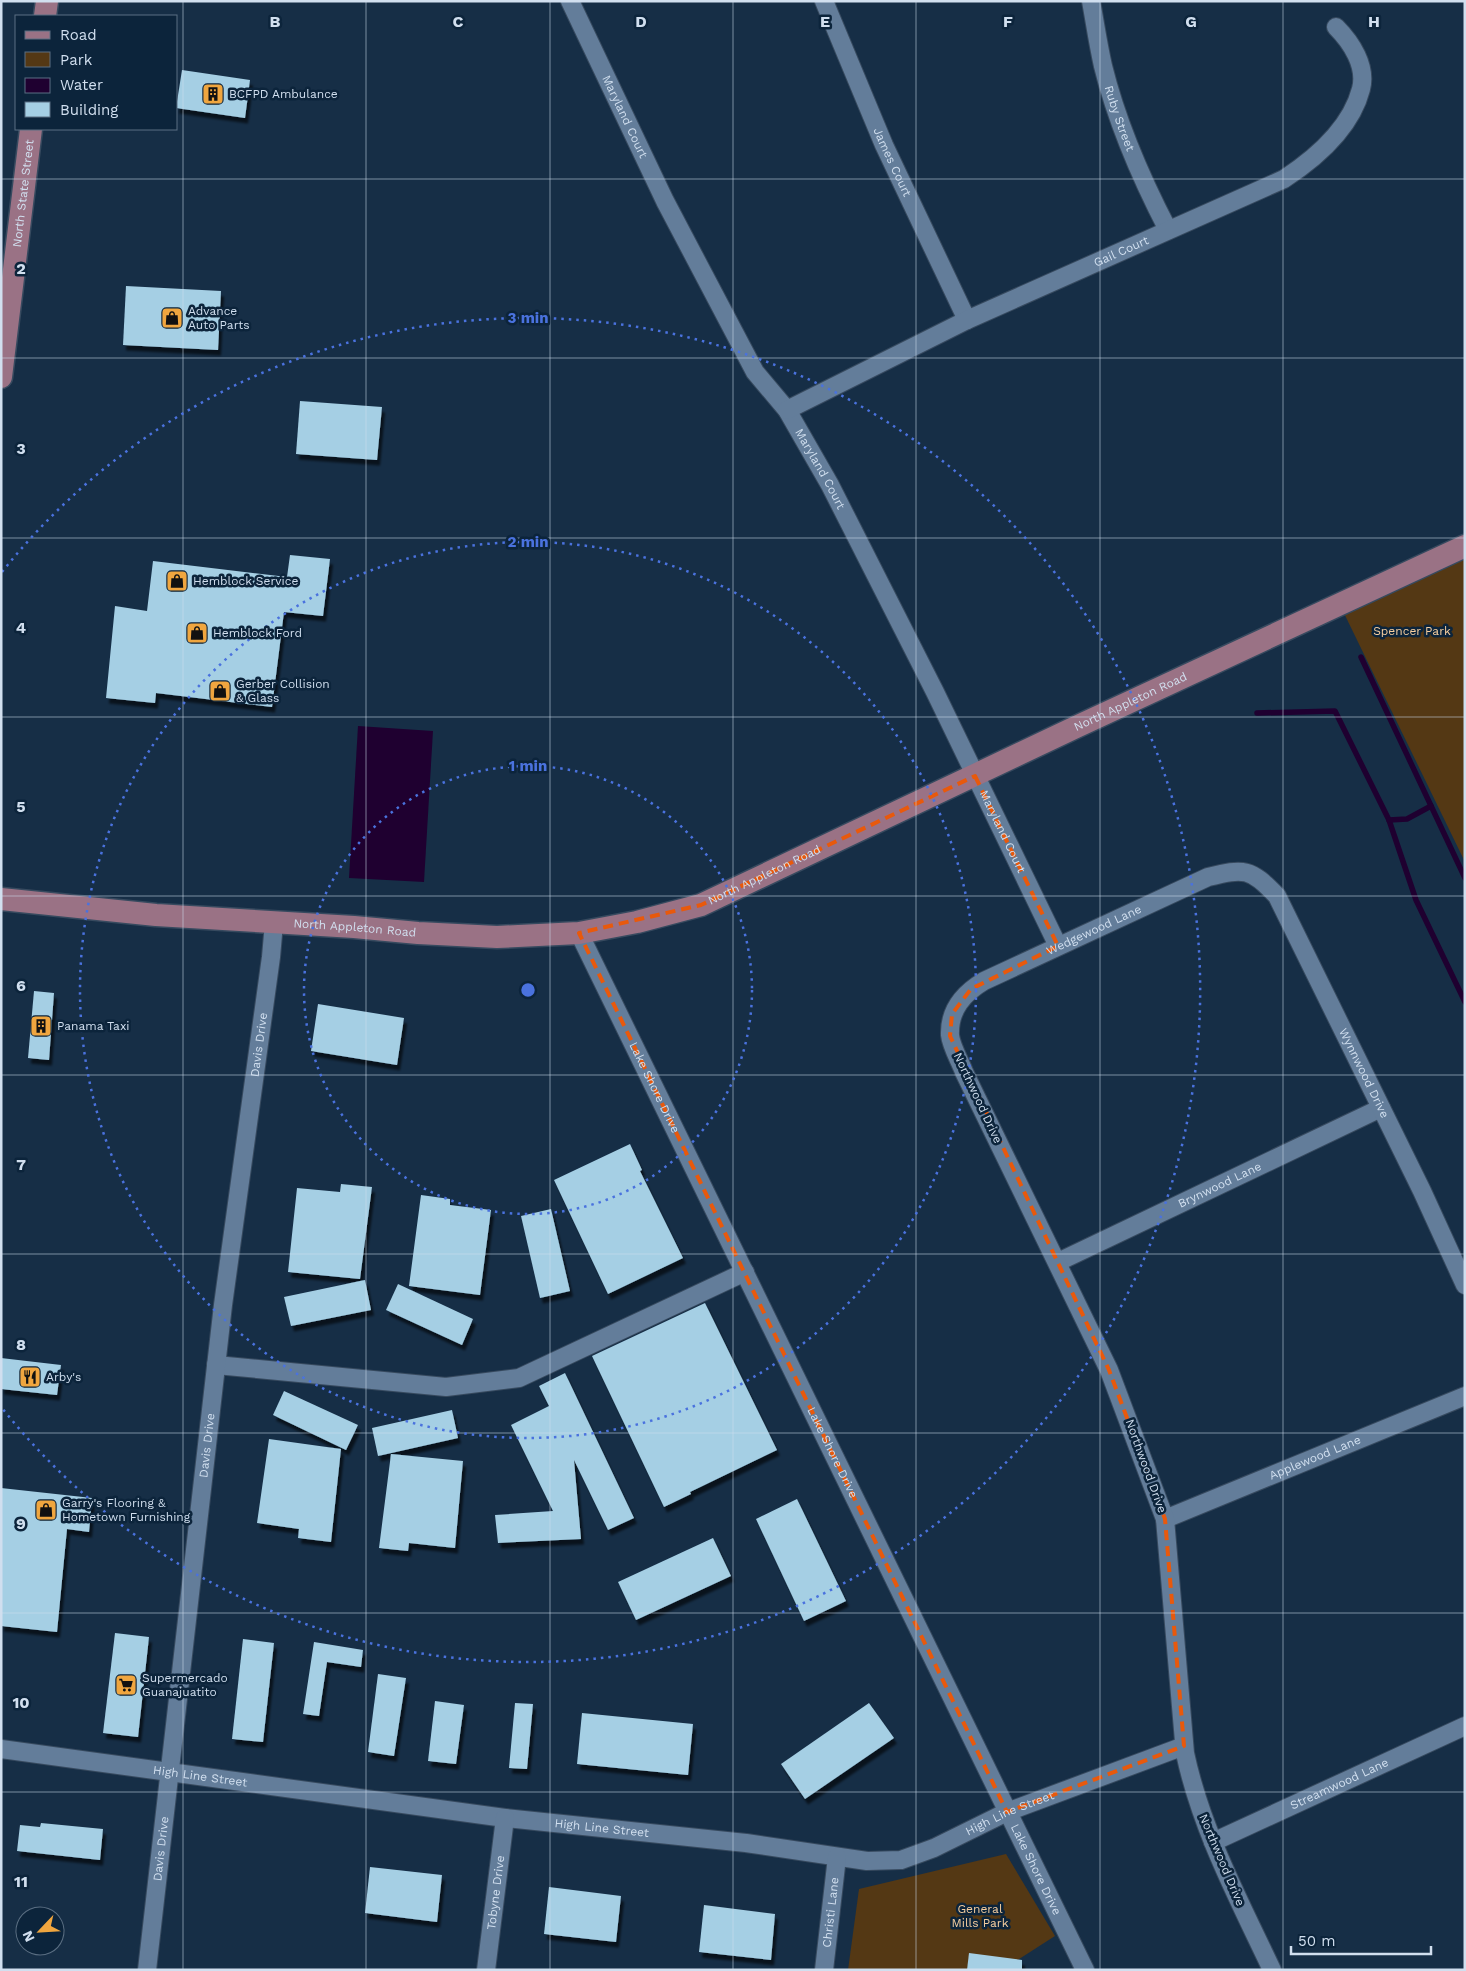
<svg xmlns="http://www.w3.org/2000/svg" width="1466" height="1971" viewBox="0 0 1466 1971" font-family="'Work Sans',sans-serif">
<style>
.green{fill:#543814}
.water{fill:#1f0030}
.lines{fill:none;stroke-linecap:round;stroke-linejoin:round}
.stream{stroke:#1f0030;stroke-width:5.5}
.building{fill:#a5cfe4;filter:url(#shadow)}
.minor-casing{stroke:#374a5f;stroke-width:20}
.major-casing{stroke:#374a5f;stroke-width:25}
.minor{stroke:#637d9a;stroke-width:18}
.major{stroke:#9a7285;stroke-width:22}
.marked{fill:none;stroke:#e8590c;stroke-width:4;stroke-dasharray:10 6;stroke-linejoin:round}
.grid{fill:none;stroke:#d1dfef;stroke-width:1;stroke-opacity:0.55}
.ring{fill:none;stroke:#4a72de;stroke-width:2.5;stroke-dasharray:2.5 5}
.labels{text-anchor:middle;stroke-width:5;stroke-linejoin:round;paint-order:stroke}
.poi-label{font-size:12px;fill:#d1dfef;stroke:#0c243b;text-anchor:start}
.street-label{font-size:12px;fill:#d1dfef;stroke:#0c243b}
.park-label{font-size:12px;fill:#f6ce9f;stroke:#0c243b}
.grid-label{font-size:16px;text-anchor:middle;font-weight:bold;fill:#d1dfef;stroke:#0c243b;stroke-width:5;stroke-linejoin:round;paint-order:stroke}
.centre{fill:#4a72de;stroke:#0c243b;stroke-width:2.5}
.ring-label{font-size:15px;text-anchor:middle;font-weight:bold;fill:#4a72de;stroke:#0c243b;stroke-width:5;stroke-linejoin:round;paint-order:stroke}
</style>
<defs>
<filter id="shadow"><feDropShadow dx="3" dy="5.5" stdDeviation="1" flood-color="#0009"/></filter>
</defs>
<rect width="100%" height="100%" fill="#162e46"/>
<g class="green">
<path d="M1465,547V862L1340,605Z"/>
<path d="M1006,1854L1055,1936L1002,1970H848L859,1889Z"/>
</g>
<path class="water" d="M358,726L433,731L424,882L349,878Z"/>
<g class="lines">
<g class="stream">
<path d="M1361,657L1465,878"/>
<path d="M1257,713L1335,711L1389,820L1416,900L1465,1002"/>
<path d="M1389,820L1407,819L1431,806"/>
</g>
</g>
<g class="building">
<path d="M182,70L250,80L245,118L176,108Z"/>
<path d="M126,286L221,291L218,350L123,345Z"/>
<path d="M300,401L382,407L377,460L296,454Z"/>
<path d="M290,555L330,559L323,616L284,612L272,707L156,693L155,703L106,698L115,606L147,611L153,561L287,577Z"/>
<path d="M34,991L54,993L49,1060L28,1058Z"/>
<path d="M318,1004L404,1018L397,1065L311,1051Z"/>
<path d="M630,1144L642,1170L640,1171L683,1258L608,1294L554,1180Z"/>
<path d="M341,1184L372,1187L360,1279L288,1272L297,1188L340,1192Z"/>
<path d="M421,1195L450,1199V1205L491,1210L480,1295L409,1286Z"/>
<path d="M551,1209L570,1291L540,1298L521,1216Z"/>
<path d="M365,1280L371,1310L291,1326L284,1297Z"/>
<path d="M398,1284L473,1319L462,1345L386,1310Z"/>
<path d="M705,1303L777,1450L690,1492L691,1494L664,1507L592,1356Z"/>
<path d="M1,1358L61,1365L57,1395L1,1389Z"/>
<path d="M565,1373L634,1518L608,1530L574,1460L581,1539L498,1543L495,1515L553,1511L511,1425L549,1406L539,1386Z"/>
<path d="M284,1391L358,1425L346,1450L273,1415Z"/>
<path d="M452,1410L458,1438L378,1456L372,1428Z"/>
<path d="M269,1439L341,1449L331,1542L298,1538L299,1529L257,1523Z"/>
<path d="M391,1454L463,1461L455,1548L409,1543L408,1551L379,1548Z"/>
<path d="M1,1488L92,1498L89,1532L67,1529L57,1632L1,1626Z"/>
<path d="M797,1499L846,1601L804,1621L756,1519Z"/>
<path d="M713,1538L731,1576L636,1620L618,1582Z"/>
<path d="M115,1633L149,1637L138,1737L103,1733Z"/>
<path d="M243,1639L274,1643L263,1742L232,1739Z"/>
<path d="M314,1642L363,1650L361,1667L327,1662L319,1716L303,1714Z"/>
<path d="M378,1674L406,1678L394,1756L368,1752Z"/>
<path d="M435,1701L464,1705L456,1764L428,1761Z"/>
<path d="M515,1703L533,1704L527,1769L509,1768Z"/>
<path d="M869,1703L894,1738L805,1799L781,1764Z"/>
<path d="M582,1713L693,1724L688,1775L577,1764Z"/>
<path d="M41,1823L103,1829L100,1860L17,1851L20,1825L40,1827Z"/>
<path d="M370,1867L442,1875L437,1922L365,1913Z"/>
<path d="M549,1887L621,1896L616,1942L544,1934Z"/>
<path d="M704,1905L775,1914L771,1960L699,1952Z"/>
<path d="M969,1953L1022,1960V1970H967Z"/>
</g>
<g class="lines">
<g class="minor-casing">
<g id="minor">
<path id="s1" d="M570,1L665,201L755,372L787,410L830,485L935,692L1058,946"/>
<path id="s2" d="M824,1L884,145L967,320"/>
<path id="s3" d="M1091,1C1095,23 1098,44 1103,66C1117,123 1141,178 1168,230"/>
<path id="s4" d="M787,410L967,320L1284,179C1316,158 1351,128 1361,89C1367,66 1351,42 1336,27"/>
<path id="s5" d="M579,933L1085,1970"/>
<path id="s6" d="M1058,1262L1381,1108"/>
<path d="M216,1365L446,1387L519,1378L745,1272"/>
<path id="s7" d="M1165,1519L1465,1396"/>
<path id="s8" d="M1,1749L505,1818L746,1843L867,1861L901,1860L934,1848L1007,1812L1184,1746"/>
<path id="s9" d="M1213,1842L1465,1726"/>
<path id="s10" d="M147,1970L223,1305L271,957L274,923"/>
<path id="s11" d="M486,1970L505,1818"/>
<path id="s12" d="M824,1970L837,1857"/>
<path id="s13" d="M1272,1970C1239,1900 1201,1829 1185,1753L1165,1519L1109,1370L964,1072C960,1061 951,1046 950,1035C949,1009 964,993 984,981L1208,877C1245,868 1250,868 1277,896L1422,1191L1465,1285"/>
</g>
</g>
<g class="major-casing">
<g id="major">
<path d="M45,16L47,1"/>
<path id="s14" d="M1,377L31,129"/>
<path id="s15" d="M1,899L156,915L354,927L418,933L497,937L579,933L637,922L701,905L1076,727L1465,546"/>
</g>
</g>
<use href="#minor" class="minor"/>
<use href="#major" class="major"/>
</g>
<path class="marked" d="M975,776L1058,946L971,989L952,1014L950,1036L1109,1370L1165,1519L1184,1746L1007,1812L579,933L701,905Z"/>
<path class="grid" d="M183,1V1970M366,1V1970M550,1V1970M733,1V1970M916,1V1970M1100,1V1970M1283,1V1970M1,179H1465M1,358H1465M1,538H1465M1,717H1465M1,896H1465M1,1075H1465M1,1254H1465M1,1433H1465M1,1613H1465M1,1792H1465"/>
<g class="ring">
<circle cx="528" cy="990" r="224"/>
<circle cx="528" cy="990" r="448"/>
<path d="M2 572A672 672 0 1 1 2 1408"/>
</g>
<defs>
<g id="building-square" transform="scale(1.125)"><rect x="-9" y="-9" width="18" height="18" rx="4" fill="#f0a63f" stroke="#0c243b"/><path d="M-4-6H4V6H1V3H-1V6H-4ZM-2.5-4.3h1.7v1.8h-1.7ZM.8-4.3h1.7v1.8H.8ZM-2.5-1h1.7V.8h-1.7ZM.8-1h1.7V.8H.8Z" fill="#111"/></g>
<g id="shop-square" transform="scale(1.125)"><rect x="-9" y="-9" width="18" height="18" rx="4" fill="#f0a63f" stroke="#0c243b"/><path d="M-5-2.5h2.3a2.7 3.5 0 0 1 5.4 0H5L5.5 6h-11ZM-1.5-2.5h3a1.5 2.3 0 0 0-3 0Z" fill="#111"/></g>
<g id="restaurant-square" transform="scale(1.125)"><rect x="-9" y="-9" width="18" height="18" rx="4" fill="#f0a63f" stroke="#0c243b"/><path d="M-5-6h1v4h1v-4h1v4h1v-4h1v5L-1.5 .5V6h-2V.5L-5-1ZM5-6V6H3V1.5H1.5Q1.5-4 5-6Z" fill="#111"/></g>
<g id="supermarket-square" transform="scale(1.125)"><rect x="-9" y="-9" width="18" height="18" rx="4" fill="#f0a63f" stroke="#0c243b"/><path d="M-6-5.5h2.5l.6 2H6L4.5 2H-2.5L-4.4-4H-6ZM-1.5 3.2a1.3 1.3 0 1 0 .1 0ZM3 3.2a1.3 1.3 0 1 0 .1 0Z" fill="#111"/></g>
</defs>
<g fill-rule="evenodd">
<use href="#building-square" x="213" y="94"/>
<use href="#shop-square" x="172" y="318"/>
<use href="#shop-square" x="177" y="581"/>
<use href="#shop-square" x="197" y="633"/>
<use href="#shop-square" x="220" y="691"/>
<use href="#building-square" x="41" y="1026"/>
<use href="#restaurant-square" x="30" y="1377"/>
<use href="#shop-square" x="46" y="1510"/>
<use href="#supermarket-square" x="126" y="1685"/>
</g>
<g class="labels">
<g class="poi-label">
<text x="229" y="98">BCFPD Ambulance</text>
<text x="188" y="315">Advance<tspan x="188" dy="14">Auto Parts</tspan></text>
<text x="193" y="585">Hemblock Service</text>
<text x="213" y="637">Hemblock Ford</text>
<text x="236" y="688">Gerber Collision<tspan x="236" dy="14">&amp; Glass</tspan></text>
<text x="57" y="1030">Panama Taxi</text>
<text x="46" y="1381">Arby's</text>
<text x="62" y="1507">Garry's Flooring &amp;<tspan x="62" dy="14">Hometown Furnishing</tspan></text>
<text x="142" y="1682">Supermercado<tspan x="142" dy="14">Guanajuatito</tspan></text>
</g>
<g class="street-label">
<text dy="4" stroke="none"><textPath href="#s1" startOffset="128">Maryland Court</textPath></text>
<text dy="4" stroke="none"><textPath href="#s3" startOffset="121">Ruby Street</textPath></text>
<text dy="4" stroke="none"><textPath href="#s2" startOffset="175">James Court</textPath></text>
<text dy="4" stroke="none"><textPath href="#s14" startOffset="185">North State Street</textPath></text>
<text dy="4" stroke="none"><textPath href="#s4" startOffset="370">Gail Court</textPath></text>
<text dy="4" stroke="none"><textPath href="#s1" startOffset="532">Maryland Court</textPath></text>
<text dy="4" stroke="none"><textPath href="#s15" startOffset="1180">North Appleton Road</textPath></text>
<text dy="4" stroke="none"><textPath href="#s1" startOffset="938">Maryland Court</textPath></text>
<text dy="4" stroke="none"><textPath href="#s15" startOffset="775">North Appleton Road</textPath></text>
<text dy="4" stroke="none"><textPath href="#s15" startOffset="355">North Appleton Road</textPath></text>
<text dy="4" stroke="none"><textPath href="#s13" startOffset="1188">Wedgewood Lane</textPath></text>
<text dy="4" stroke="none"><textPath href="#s10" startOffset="932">Davis Drive</textPath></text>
<text dy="4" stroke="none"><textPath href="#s13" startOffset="1589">Wynnwood Drive</textPath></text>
<text dy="4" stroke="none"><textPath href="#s5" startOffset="172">Lake Shore Drive</textPath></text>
<text transform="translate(978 1098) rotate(65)" y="4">Northwood Drive</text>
<text dy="4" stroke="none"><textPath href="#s6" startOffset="179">Brynwood Lane</textPath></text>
<text dy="4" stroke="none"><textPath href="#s10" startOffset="528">Davis Drive</textPath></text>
<text dy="4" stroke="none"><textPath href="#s5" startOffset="578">Lake Shore Drive</textPath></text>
<text dy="4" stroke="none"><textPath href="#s7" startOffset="162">Applewood Lane</textPath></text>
<text transform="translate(1146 1466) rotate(70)" y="4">Northwood Drive</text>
<text dy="4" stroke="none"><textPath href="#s8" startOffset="201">High Line Street</textPath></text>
<text dy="4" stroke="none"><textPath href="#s9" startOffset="139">Streamwood Lane</textPath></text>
<text dy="4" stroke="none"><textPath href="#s8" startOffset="1026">High Line Street</textPath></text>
<text dy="4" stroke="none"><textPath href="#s8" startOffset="606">High Line Street</textPath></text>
<text dy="4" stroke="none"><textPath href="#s10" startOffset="122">Davis Drive</textPath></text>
<text transform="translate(1222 1860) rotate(67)" y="4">Northwood Drive</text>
<text dy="4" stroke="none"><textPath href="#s5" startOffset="1042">Lake Shore Drive</textPath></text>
<text dy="4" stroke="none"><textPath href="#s11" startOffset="78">Tobyne Drive</textPath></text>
<text dy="4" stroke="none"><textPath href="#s12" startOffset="58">Christi Lane</textPath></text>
</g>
<g class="park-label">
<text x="1412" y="635">Spencer Park</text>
<text x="980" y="1913">General<tspan x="980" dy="14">Mills Park</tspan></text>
</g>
</g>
<g class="grid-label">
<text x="275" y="27">B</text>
<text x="458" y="27">C</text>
<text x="641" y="27">D</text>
<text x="825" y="27">E</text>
<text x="1008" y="27">F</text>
<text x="1191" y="27">G</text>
<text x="1374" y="27">H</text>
<text x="21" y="274">2</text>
<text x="21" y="454">3</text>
<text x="21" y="633">4</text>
<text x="21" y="812">5</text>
<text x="21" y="991">6</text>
<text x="21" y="1170">7</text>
<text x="21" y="1350">8</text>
<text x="21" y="1529">9</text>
<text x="21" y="1708">10</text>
<text x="21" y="1887">11</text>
</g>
<circle cx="528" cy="990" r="8" class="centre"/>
<g class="ring-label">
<text x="528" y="323">3 min</text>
<text x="528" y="547">2 min</text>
<text x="528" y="771">1 min</text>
</g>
<rect width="1466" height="1971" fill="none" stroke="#d1dfef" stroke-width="5"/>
<rect x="15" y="15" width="162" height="115" fill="#0c243b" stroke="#5b6f83"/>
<rect x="25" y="31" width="25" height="8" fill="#9a7285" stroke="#5b6f83"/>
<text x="60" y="40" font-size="15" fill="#d1dfef">Road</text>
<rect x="25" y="52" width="25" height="15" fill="#543814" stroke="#5b6f83"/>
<text x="60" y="65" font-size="15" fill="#d1dfef">Park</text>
<rect x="25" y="78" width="25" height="15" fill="#1f0030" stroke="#5b6f83"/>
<text x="60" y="90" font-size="15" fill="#d1dfef">Water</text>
<rect x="25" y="102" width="25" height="15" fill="#a5cfe4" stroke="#5b6f83"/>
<text x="60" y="115" font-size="15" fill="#d1dfef">Building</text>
<g transform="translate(40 1931) rotate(245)"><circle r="24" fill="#0c243b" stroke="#5b6f83"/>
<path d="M0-4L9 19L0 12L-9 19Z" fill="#f0a63f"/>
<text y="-8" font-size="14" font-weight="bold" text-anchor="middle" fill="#d1dfef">N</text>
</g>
<path d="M1291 1946v8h140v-8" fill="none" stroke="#d1dfef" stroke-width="2.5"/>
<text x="1298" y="1946" font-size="15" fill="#d1dfef" stroke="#0c243b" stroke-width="4" paint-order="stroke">50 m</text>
</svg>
